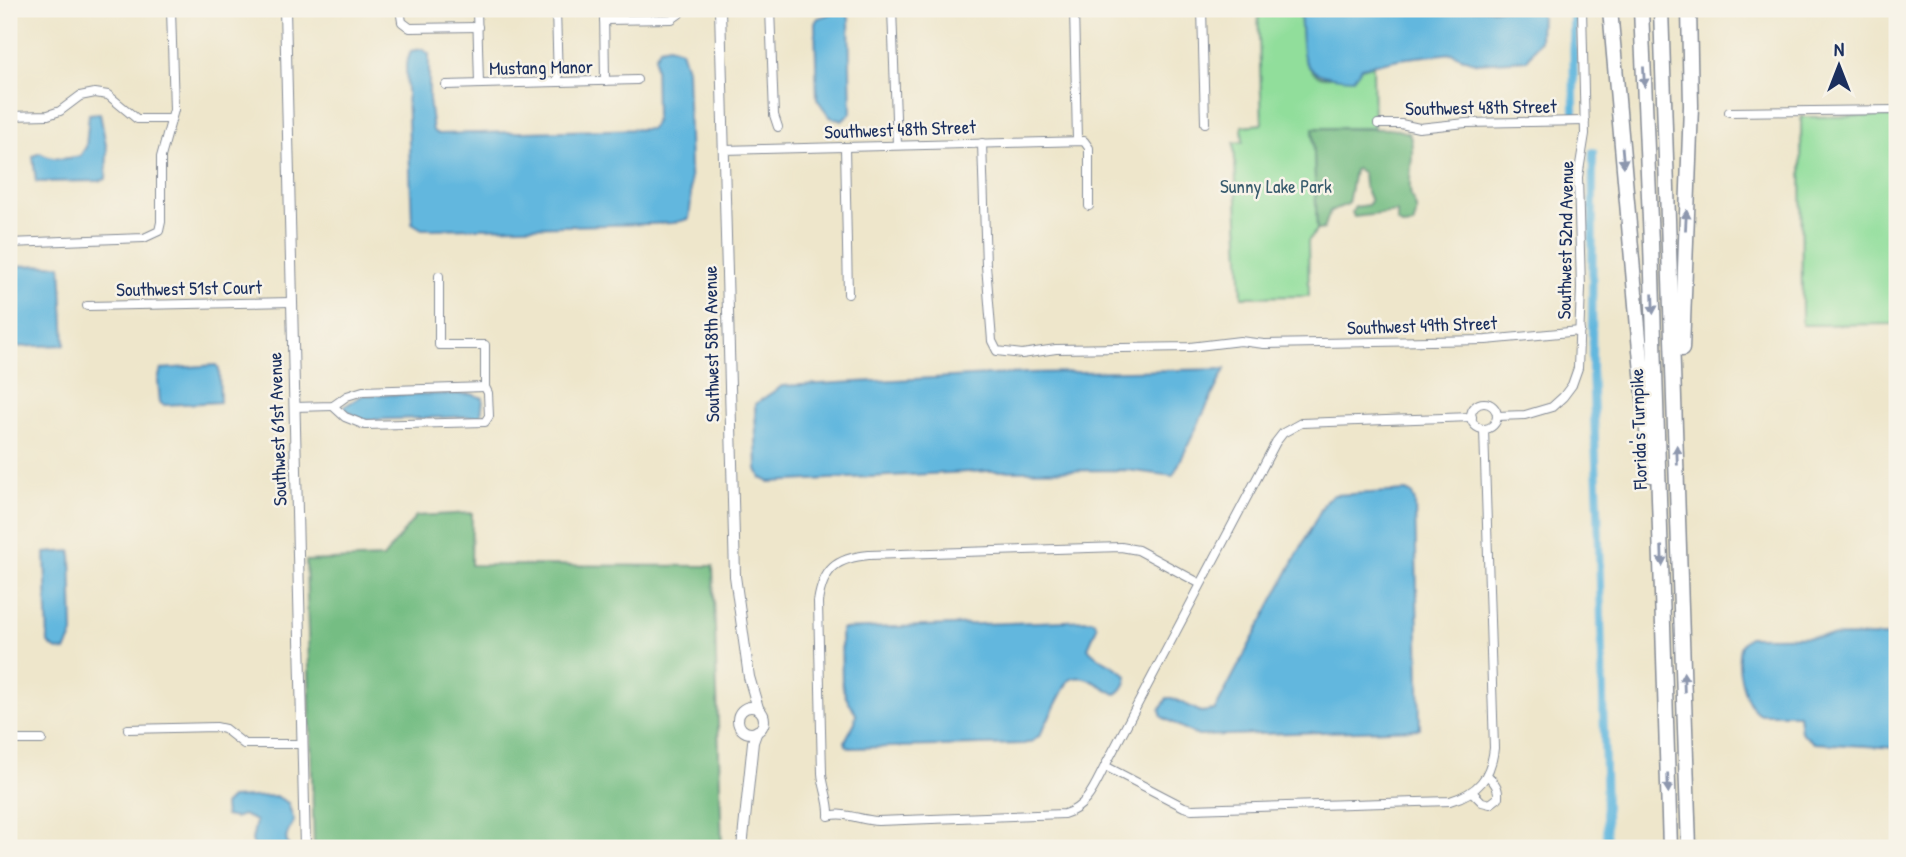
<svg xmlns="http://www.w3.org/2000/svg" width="1906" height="857" viewBox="0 0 1906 857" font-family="'Patrick Hand',sans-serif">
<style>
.green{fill:#91de9b;stroke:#56867c;stroke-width:2}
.forest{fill:#74bd83;stroke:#487670;stroke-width:2}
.water{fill:#62b7de;stroke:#3e739e;stroke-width:2}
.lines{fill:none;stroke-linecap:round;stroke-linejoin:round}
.canal{stroke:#62b7de;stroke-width:8}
.minor-casing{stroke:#848a94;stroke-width:10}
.tertiary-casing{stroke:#848a94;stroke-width:12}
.motorway-casing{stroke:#848a94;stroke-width:17}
.minor{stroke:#fff;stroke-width:8}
.tertiary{stroke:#fff;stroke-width:10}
.motorway{stroke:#fff;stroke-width:14}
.oneway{fill:#8d97ae}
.labels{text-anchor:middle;stroke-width:5;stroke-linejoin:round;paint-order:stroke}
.street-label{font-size:19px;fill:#1b2f5e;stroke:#f7f3e8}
.park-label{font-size:19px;fill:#385b6d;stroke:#f7f3e8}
</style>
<rect width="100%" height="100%" fill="#f7f3e8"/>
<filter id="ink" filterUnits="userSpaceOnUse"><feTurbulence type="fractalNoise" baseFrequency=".0143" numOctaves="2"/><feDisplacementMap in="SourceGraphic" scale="14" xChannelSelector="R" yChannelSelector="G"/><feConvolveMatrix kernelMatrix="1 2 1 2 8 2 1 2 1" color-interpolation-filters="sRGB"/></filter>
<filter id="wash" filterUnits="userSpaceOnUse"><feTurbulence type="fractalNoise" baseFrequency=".00686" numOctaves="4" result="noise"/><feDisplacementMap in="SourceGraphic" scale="28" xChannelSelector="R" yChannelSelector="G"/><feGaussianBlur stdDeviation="1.57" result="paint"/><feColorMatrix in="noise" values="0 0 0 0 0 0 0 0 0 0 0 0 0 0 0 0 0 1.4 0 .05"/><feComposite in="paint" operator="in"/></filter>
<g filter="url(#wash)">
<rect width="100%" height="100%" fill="#eee6cb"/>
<g class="green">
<path d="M1258,9H1300C1302,29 1298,81 1330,77C1344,75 1359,68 1373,65L1374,128H1313L1317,230L1308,241L1309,296L1242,297L1234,143L1243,142L1242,126L1262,124Z"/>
<path d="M1897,116V324L1802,325L1801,117Z"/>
</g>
<g class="forest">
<path d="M1313,128L1395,129L1409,133C1416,150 1409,170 1410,188C1410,206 1422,201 1413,225L1403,226L1397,221V212L1354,217L1352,212L1355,207L1368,205L1371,201L1364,185L1363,173L1357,169L1354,170L1348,204L1330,211L1324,229L1317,230Z"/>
<path d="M472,513L471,565L713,566L722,848H314L306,561L383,558L416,516Z"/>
</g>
<g class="water">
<path d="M1300,9H1541L1540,40L1527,60L1475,63L1452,53L1399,59L1362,67L1353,79C1294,76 1304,60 1300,9Z"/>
<path d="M842,10L847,12L849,18L851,113L842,121L830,117L817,99L815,23L818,18Z"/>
<path d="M669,46L681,50L687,69L691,201L689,219L673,223L648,224L433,229H422L412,223L406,65L411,51L422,49L429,54V99L433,131L438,134L651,129L655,123L656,115L655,57L660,48Z"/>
<path d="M100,113L107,151L106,179L100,181L36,182L33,156L40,153C54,161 65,159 80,156L86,147L89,114Z"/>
<path d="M61,265L65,345L9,347V266Z"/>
<path d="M216,365L219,369L220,402L164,405L160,403L158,380L161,369Z"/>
<path d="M1225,369L1173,476L1126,470L989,471L769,482L761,478L757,469L755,404L782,386L1028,373Z"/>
<path d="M471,394L483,398L481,416L363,420L345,409V406L363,395Z"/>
<path d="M1406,491L1412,494L1415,502L1420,729L1198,736L1162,717L1160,710L1167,698H1172L1201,712L1215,710L1326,500L1334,495Z"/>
<path d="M71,551L73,634L65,651L55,649L48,643L45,553Z"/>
<path d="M1091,620L1095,622L1097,627L1088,648C1097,661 1116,664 1127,676C1127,683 1122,691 1116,694C1101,687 1083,670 1068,681L1040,735L1033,741L1024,744L850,748L846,745L845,741L855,722L856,714L846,697L842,685L841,629Z"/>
<path d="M1897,636V748L1814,743L1801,732L1799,714H1760C1744,706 1734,661 1741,645C1743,641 1745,640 1749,637Z"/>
<path d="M276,796L288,803L294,821C289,831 282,838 290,848H254L252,840L256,821L243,815L235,818L225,816L224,805L231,798Z"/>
</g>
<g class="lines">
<g class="canal">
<path d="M1573,9L1574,112"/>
<path d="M1593,152L1592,370L1598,508L1607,848"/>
</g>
</g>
</g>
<g filter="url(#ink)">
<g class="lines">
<g class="minor-casing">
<g id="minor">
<path d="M400,9L402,22L410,28L478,27"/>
<path d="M477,9L479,84"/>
<path d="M556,9L558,82"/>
<path d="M604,9L605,81"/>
<path d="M770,9L774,115L778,127"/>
<path d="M892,9L897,145"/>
<path d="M1074,9L1077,140"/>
<path d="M1202,9L1205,123"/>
<path d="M1890,9L1897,16"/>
<path d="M604,20L672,19L679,14L682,9"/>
<path d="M446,85L637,80"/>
<path d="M1729,112L1897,110"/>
<path d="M9,116L48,115L60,111L80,96L95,93L108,95L137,119H170"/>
<path d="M1378,124H1401L1419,128L1466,123L1585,121"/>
<path d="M982,143L986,265L992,341L997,351L1022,354L1056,349L1190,347L1240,341L1264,344L1486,340L1580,331"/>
<path d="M845,147L848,294"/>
<path d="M724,150L1084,141L1089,148V206"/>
<path d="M9,243L144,238L159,231L161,222V157L174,110L171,9"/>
<path d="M87,306L291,302"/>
<circle cx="1484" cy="416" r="13"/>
<path d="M333,406L345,417L365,425L485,422L489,416L488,393L485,387V345H439V276"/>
<path d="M294,407L333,406L347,396L363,391L485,387"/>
<path d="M1497,416L1525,415L1552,407L1563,397L1572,385L1578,368L1581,288L1578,177L1585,134L1582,9"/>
<path d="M1895,544H1897"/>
<path d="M1201,584L1138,550L1121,547L869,555C836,558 823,569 818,602L822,773C823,788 830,801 829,816C845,811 861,821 878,821L1064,814C1087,808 1095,785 1105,766L1276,442L1283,433L1301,423L1472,417"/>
<path d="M128,729L216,727L225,729L244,744H303"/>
<path d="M9,740H42"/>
<path d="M1105,766L1184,807L1192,809L1450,801C1478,793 1491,777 1494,748L1484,429"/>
<path d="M1472,792L1482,802L1490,804L1498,798C1499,788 1495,783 1488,776"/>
</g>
</g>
<g class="tertiary-casing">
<g id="tertiary">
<path d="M285,9L305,848"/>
<path d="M720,9L735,576L749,677L758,708"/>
<circle cx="751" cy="720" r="13"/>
<path d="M742,848L753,742L757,731"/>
</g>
</g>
<g class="motorway-casing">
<g id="motorway">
<path d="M1610,9L1651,475"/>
<path d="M1641,9L1651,243L1670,848"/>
<path d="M1661,9L1689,848"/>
<path d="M1682,349L1691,106L1689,9"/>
</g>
</g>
<use href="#minor" class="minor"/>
<use href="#tertiary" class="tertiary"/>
<use href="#motorway" class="motorway"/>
</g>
<defs><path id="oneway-solid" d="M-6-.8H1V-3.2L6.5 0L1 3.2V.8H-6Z" transform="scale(1.75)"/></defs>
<g class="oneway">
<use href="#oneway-solid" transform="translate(1644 77) rotate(87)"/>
<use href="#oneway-solid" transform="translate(1623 157) rotate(85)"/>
<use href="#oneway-solid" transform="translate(1686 220) rotate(-87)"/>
<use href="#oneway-solid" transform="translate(1653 304) rotate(88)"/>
<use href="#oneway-solid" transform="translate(1677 455) rotate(-92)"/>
<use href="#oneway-solid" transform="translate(1662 556) rotate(88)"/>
<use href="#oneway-solid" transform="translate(1684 682) rotate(-92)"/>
<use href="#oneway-solid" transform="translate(1668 783) rotate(88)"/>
</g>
</g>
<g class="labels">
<g class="street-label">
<text transform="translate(541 67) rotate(-1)" y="7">Mustang Manor</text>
<text transform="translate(1481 107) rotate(-1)" y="7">Southwest 48th Street</text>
<text transform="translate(900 129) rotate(-2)" y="7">Southwest 48th Street</text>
<text transform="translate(1565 240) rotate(-89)" y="7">Southwest 52nd Avenue</text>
<text transform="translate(189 288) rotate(-1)" y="7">Southwest 51st Court</text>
<text transform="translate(1422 325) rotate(-2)" y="7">Southwest 49th Street</text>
<text transform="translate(711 344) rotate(-91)" y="7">Southwest 58th Avenue</text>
<text transform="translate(277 429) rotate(-92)" y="7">Southwest 61st Avenue</text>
<text transform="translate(1638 429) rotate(-92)" y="7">Florida's Turnpike</text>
</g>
<g class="park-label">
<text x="1276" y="193">Sunny Lake Park</text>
</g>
</g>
<rect width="1906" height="857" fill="none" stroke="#f7f3e8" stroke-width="35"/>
<g transform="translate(1839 66)" stroke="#f7f3e8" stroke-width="5" paint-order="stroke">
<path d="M0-5L12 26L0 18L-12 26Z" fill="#1b2f5e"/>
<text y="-10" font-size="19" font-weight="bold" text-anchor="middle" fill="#1b2f5e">N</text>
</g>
</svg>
